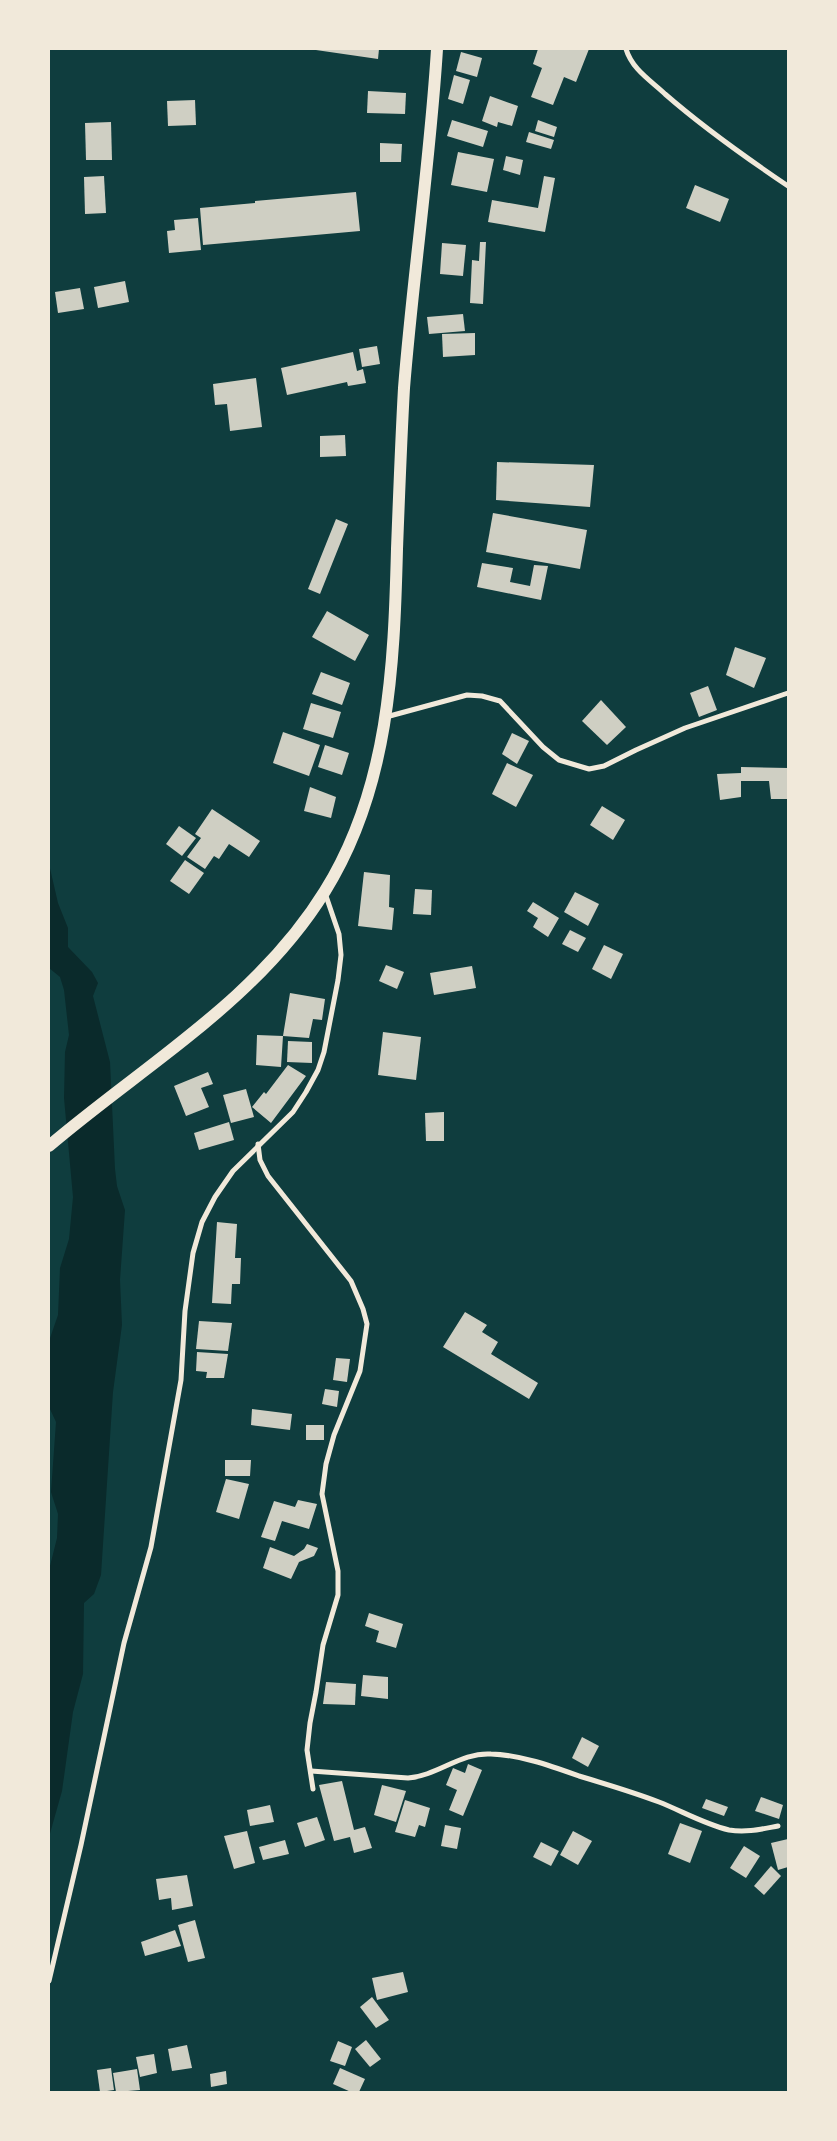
<svg xmlns="http://www.w3.org/2000/svg" width="837" height="2141" viewBox="0 0 837 2141" font-family="'Open Sans',sans-serif">
<style>
.water{fill:#0a2a2b}
.building{fill:#cfcfc3}
.lines{fill:none;stroke-linecap:round;stroke-linejoin:round}
.minor{stroke:#f1e9da;stroke-width:5}
.primary{stroke:#f1e9da;stroke-width:12}
</style>
<rect width="100%" height="100%" fill="#0f3d3e"/>
<path class="water" d="M49,864L58,903L68,928V947L92,972L98,983L93,996L110,1062L115,1169L117,1186L125,1210L120,1280L122,1325L113,1392L101,1575L94,1594L84,1603L83,1674L73,1712L62,1791L49,1837V1570L57,1538L58,1514L51,1492L56,1422L49,1407V1341L58,1315L60,1268L69,1239L73,1197L64,1098L65,1052L69,1035L64,990L60,977L49,968Z"/>
<g class="building">
<path d="M309,49H379L378,59Z"/>
<path d="M538,49H589L576,82L564,77L553,105L531,97L542,68L533,64Z"/>
<path d="M461,52L482,58L477,77L456,71Z"/>
<path d="M454,75L470,80L463,104L448,99Z"/>
<path d="M368,91L406,93L405,114L367,113Z"/>
<path d="M490,96L518,106L512,126L498,122L497,127L482,121Z"/>
<path d="M195,100L196,125L168,126L167,101Z"/>
<path d="M452,120L488,131L483,147L447,136Z"/>
<path d="M538,120L557,127L554,137L535,131Z"/>
<path d="M111,122L112,160H86L85,123Z"/>
<path d="M529,132L554,140L551,149L526,142Z"/>
<path d="M380,143L402,144L401,162H380Z"/>
<path d="M458,152L494,159L487,192L451,185Z"/>
<path d="M506,156L523,160L520,175L503,170Z"/>
<path d="M104,176L106,213L85,214L84,177Z"/>
<path d="M544,176L555,178L545,232L488,222L492,200L538,208Z"/>
<path d="M695,185L729,199L720,222L686,208Z"/>
<path d="M356,192L360,231L203,245L200,208L255,203V201Z"/>
<path d="M198,218L201,250L169,253L167,231L175,230L174,220Z"/>
<path d="M480,242H486L483,304L470,303L472,260L479,261Z"/>
<path d="M442,243L466,245L463,276L440,274Z"/>
<path d="M125,281L129,302L98,308L94,287Z"/>
<path d="M80,288L84,309L58,313L55,292Z"/>
<path d="M463,314L465,331L429,334L427,317Z"/>
<path d="M475,333V355L443,357L442,334Z"/>
<path d="M377,346L380,364L362,367L359,349Z"/>
<path d="M353,352L357,371L363,369L366,383L348,386L347,382L287,395L281,368Z"/>
<path d="M256,378L262,427L230,431L227,404L215,405L213,384Z"/>
<path d="M345,435L346,456L320,457V436Z"/>
<path d="M497,462L594,465L590,507L496,500Z"/>
<path d="M493,513L587,530L580,569L486,552Z"/>
<path d="M336,519L348,524L320,594L308,589Z"/>
<path d="M482,563L513,568L510,582L530,586L534,565L548,566L541,600L477,587Z"/>
<path d="M327,611L369,635L355,661L312,637Z"/>
<path d="M735,647L766,658L754,688L726,675Z"/>
<path d="M321,672L350,683L342,705L312,694Z"/>
<path d="M708,686L717,710L699,717L690,693Z"/>
<path d="M601,700L626,727L607,745L582,721Z"/>
<path d="M311,703L341,712L333,738L303,729Z"/>
<path d="M283,732L320,745L309,776L273,763Z"/>
<path d="M512,733L529,741L517,764L502,754Z"/>
<path d="M325,745L349,753L342,775L318,767Z"/>
<path d="M507,763L533,775L516,807L492,794Z"/>
<path d="M741,767L788,768L787,799H771L769,781H741V797L720,800L717,774L741,773Z"/>
<path d="M310,787L336,797L331,818L304,811Z"/>
<path d="M602,806L625,820L613,840L590,825Z"/>
<path d="M212,809L260,841L249,857L229,844L219,859L214,856L205,869L187,857L201,838L195,834Z"/>
<path d="M179,826L196,838L182,856L166,844Z"/>
<path d="M185,860L204,873L189,894L170,881Z"/>
<path d="M364,872L390,875L389,907L394,908L392,930L358,926Z"/>
<path d="M415,889L432,890L431,915L413,914Z"/>
<path d="M575,892L599,904L588,926L564,912Z"/>
<path d="M533,902L559,918L548,937L533,927L538,918L527,911Z"/>
<path d="M570,930L586,938L578,952L562,944Z"/>
<path d="M604,945L623,954L611,979L592,969Z"/>
<path d="M386,965L404,972L397,989L379,981Z"/>
<path d="M472,966L476,988L434,995L430,973Z"/>
<path d="M290,993L325,999L322,1020L313,1019L309,1038L283,1036L281,1067L256,1065L257,1035L283,1036Z"/>
<path d="M383,1032L421,1037L416,1080L378,1075Z"/>
<path d="M288,1041L312,1042V1063L287,1062Z"/>
<path d="M288,1065L306,1076L271,1123L252,1107L264,1092L266,1094Z"/>
<path d="M208,1072L213,1084L201,1088L209,1107L186,1116L174,1086Z"/>
<path d="M246,1089L254,1117L231,1123L223,1095Z"/>
<path d="M444,1112V1141H426L425,1113Z"/>
<path d="M229,1122L234,1140L199,1150L194,1133Z"/>
<path d="M217,1222L237,1224L235,1258H241L240,1284H232L231,1304L212,1303Z"/>
<path d="M465,1312L487,1325L482,1332L498,1342L491,1354L538,1383L529,1399L443,1347Z"/>
<path d="M199,1321L232,1323L228,1351L196,1349Z"/>
<path d="M197,1352L228,1354L224,1378H206L207,1372L196,1371Z"/>
<path d="M336,1358L350,1359L347,1382L333,1380Z"/>
<path d="M325,1389L339,1391L337,1407L322,1404Z"/>
<path d="M252,1409L292,1414L290,1430L251,1425Z"/>
<rect x="306" y="1425" width="18" height="15"/>
<path d="M225,1460H251L250,1476H225Z"/>
<path d="M226,1479L249,1484L239,1519L216,1512Z"/>
<path d="M298,1500L317,1504L309,1529L282,1521L275,1541L261,1537L274,1501L295,1507Z"/>
<path d="M307,1544L318,1548L314,1556L299,1562L291,1579L263,1568L270,1547L294,1556L304,1549Z"/>
<path d="M369,1613L403,1624L396,1648L376,1642L379,1631L365,1626Z"/>
<path d="M363,1675L388,1677V1699L361,1696Z"/>
<path d="M326,1682L356,1684L355,1705L323,1704Z"/>
<path d="M582,1737L599,1746L588,1767L572,1758Z"/>
<path d="M468,1764L482,1770L463,1816L449,1810L457,1790L446,1785L453,1768L465,1773Z"/>
<path d="M342,1781L354,1830L365,1827L372,1848L354,1853L350,1837L334,1841L319,1785Z"/>
<path d="M382,1785L406,1791L396,1822L374,1815Z"/>
<path d="M761,1797L783,1805L779,1819L755,1811Z"/>
<path d="M706,1799L728,1807L724,1816L702,1808Z"/>
<path d="M405,1800L430,1808L425,1827L419,1825L415,1837L395,1832Z"/>
<path d="M270,1805L274,1822L250,1826L247,1810Z"/>
<path d="M317,1817L325,1840L305,1847L297,1823Z"/>
<path d="M680,1823L702,1831L690,1863L668,1854Z"/>
<path d="M445,1825L461,1828L457,1849L441,1846Z"/>
<path d="M247,1831L255,1863L234,1869L224,1836Z"/>
<path d="M573,1831L592,1841L578,1865L560,1855Z"/>
<path d="M788,1839V1867L778,1870L771,1843Z"/>
<path d="M285,1840L289,1854L263,1860L259,1847Z"/>
<path d="M541,1842L559,1851L551,1866L533,1857Z"/>
<path d="M744,1846L760,1856L746,1878L730,1868Z"/>
<path d="M771,1866L781,1876L764,1895L754,1886Z"/>
<path d="M187,1875L193,1906L172,1910L171,1898L159,1900L156,1879Z"/>
<path d="M195,1920L205,1958L188,1962L178,1925Z"/>
<path d="M175,1930L181,1946L145,1956L141,1942Z"/>
<path d="M403,1972L408,1992L377,2000L372,1978Z"/>
<path d="M372,1997L389,2020L376,2028L360,2007Z"/>
<path d="M366,2040L381,2059L370,2067L355,2049Z"/>
<path d="M338,2041L352,2047L345,2066L330,2061Z"/>
<path d="M187,2045L192,2068L172,2071L168,2049Z"/>
<path d="M154,2054L157,2073L140,2077L136,2057Z"/>
<path d="M111,2068L114,2090L100,2092L97,2070Z"/>
<path d="M340,2068L365,2079L359,2092H351L333,2084Z"/>
<path d="M137,2069L140,2090L116,2092L113,2073Z"/>
<path d="M226,2071L227,2084L211,2087L210,2074Z"/>
</g>
<g class="lines">
<g class="minor">
<path d="M626,49C632,69 650,80 665,94C704,128 745,157 788,186"/>
<path d="M386,717L467,695L482,696L500,701L543,747L559,760L589,769L604,766L636,750L685,728L788,693"/>
<path d="M258,1144L260,1160L268,1176L351,1281L363,1309L367,1324L360,1371L334,1435L326,1464L322,1494L338,1571V1595L323,1645L316,1692L310,1723L307,1750L313,1789"/>
<path d="M311,1771L408,1778C437,1776 461,1752 491,1754C521,1755 551,1766 579,1776C606,1784 633,1792 659,1802C682,1811 704,1824 729,1830C746,1833 762,1829 778,1826"/>
<path d="M49,1981L81,1845L124,1643L151,1547L181,1380L185,1311L193,1253L202,1222L215,1197L233,1171L293,1112L306,1092L318,1070L324,1052L338,980L341,955L339,934L325,893"/>
</g>
<path class="primary" d="M49,1146C144,1065 258,1000 325,891C389,788 394,667 397,549C399,496 401,442 404,388C413,275 430,162 437,49"/>
</g>
<rect width="837" height="2141" fill="none" stroke="#f1e9da" stroke-width="100"/>
</svg>
